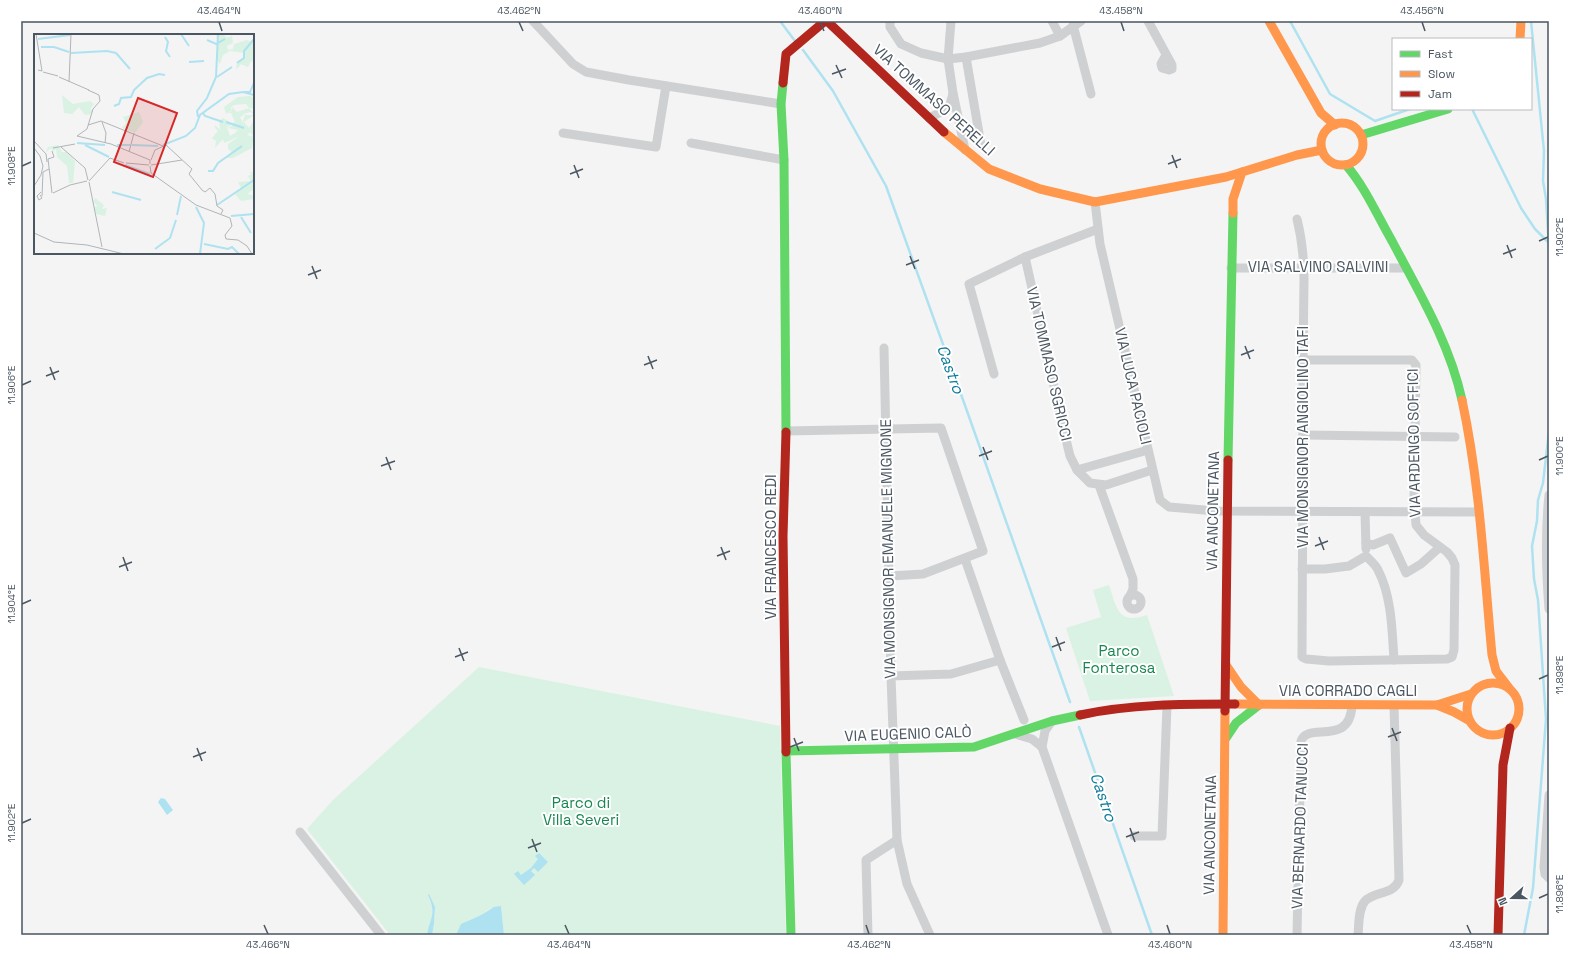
<svg xmlns="http://www.w3.org/2000/svg" width="1570" height="956" viewBox="0 0 1570 956" font-family="'Space Grotesk',sans-serif">
<style>
.green{fill:#d9f2e3}
.water{fill:#aee2f0}
.lines{fill:none;stroke-linecap:round;stroke-linejoin:round}
.stream{stroke:#aee2f0;stroke-width:2.5}
.street{stroke:#ced0d2;stroke-width:9}
.fast{stroke:#63d668;stroke-width:9}
.slow{stroke:#ff974d;stroke-width:9}
.jam{stroke:#b3261e;stroke-width:9}
.ticks{fill:none;stroke:#4a5661;stroke-width:1.5}
.labels{text-anchor:middle;stroke-width:4;stroke-linejoin:round;paint-order:stroke}
.street-label{font-size:15px;fill:#4a5661;stroke:#fff}
.park-label{font-size:15px;fill:#17864f;stroke:#fff}
.water-label{font-size:16px;font-style:italic;fill:#0c7c9b;stroke:#fff}
.inset-river{fill:none;stroke:#aee2f0;stroke-width:2}
.inset-road{fill:none;stroke:#b0b5b9;stroke-width:1}
.view{fill:#d62828;fill-opacity:0.15;stroke:#d62828;stroke-width:2}
.inset-edge{fill:none;stroke:#4a5661;stroke-width:2}
.neatline{fill:none;stroke:#4a5661;stroke-width:1.5}
.ticks-label{font-size:10px;text-anchor:middle;fill:#4a5661}
</style>
<rect width="100%" height="100%" fill="#f4f4f4"/>
<g class="green">
<path d="M1109,585C1117,608 1117,625 1147,615L1174,696L1090,701L1066,628L1101,617L1093,590Z"/>
<path d="M479,667L780,726L786,935H504L501,906L489,909L481,915L469,920L457,933L456,935H432L434,924L435,907L428,895C437,916 430,916 427,935H390L307,829L333,800Z"/>
</g>
<g class="water">
<path d="M161,798L165,799L173,810L167,815L158,802Z"/>
<path d="M539,853L548,862L538,872L534,868L531,871L535,875L524,885L514,874L518,871L521,875L531,868L538,859L535,856Z"/>
<path d="M429,894L435,907L434,924L432,935H427C430,917 437,915 428,895Z"/>
<path d="M501,906L504,935H456L461,924L481,915L494,907Z"/>
</g>
<g class="lines">
<g class="stream">
<path d="M780,21L795,41"/>
<path d="M1290,21L1330,94L1375,121L1410,109"/>
<path d="M1531,21L1544,151L1543,181L1546,199L1549,247"/>
<path d="M803,50L833,91L886,186L967,411L1070,702"/>
<path d="M1473,111L1521,208L1535,229L1548,242"/>
<path d="M1079,727L1152,935"/>
<path d="M1524,935L1533,888L1546,719L1538,600L1534,579L1532,546L1537,521L1538,500L1543,483L1549,431"/>
</g>
<g class="street">
<path d="M533,21L573,64L586,72L629,80L781,104"/>
<path d="M890,21V27L901,44L921,53L948,59L966,57L1040,43L1060,36L1081,21"/>
<path d="M951,21L948,59L953,93L965,150"/>
<path d="M1052,21L1060,36"/>
<path d="M1148,21L1172,65V69L1169,70L1162,68L1161,64L1166,55"/>
<path d="M1073,25L1091,94"/>
<path d="M966,57L981,145"/>
<path d="M929,118L949,108L953,94"/>
<path d="M563,133L656,147L666,86"/>
<path d="M691,143L784,160"/>
<path d="M1095,202L1100,244L1160,500L1169,507L1216,511L1478,512"/>
<path d="M1297,219C1302,239 1304,259 1304,280L1303,360V445L1302,657L1306,659L1329,661L1447,659L1452,657L1454,650L1455,565L1452,558L1447,552L1424,535L1416,525L1414,500L1416,365L1412,360H1303"/>
<path d="M1025,257L1064,431L1070,456L1077,470L1090,483L1106,485L1152,470"/>
<path d="M1231,268H1406"/>
<path d="M884,348L891,676L897,840L907,884L930,935"/>
<path d="M994,374L969,284L1025,257L1098,229"/>
<path d="M786,431L941,428L983,551L923,574L890,576"/>
<path d="M1303,435L1455,437"/>
<path d="M1077,470L1148,450"/>
<path d="M1099,485L1133,579V589L1130,596"/>
<path d="M1549,495C1545,533 1546,571 1549,609"/>
<path d="M1365,512L1366,549"/>
<path d="M1366,543L1373,545L1390,538L1406,573L1421,564L1440,547"/>
<path d="M965,559L1000,660L1024,720"/>
<path d="M1302,569H1325L1349,566L1366,556C1370,560 1376,565 1378,570C1392,597 1392,631 1394,660"/>
<circle cx="1134" cy="602" r="7"/>
<path d="M891,676L951,674L1000,660"/>
<path d="M1052,721L1045,731L1042,747L1108,935"/>
<path d="M1015,734L1032,739L1042,747"/>
<path d="M1549,795L1544,867L1545,874L1549,878"/>
<path d="M300,832L381,935"/>
<path d="M1134,836H1162L1167,706"/>
<path d="M868,935L866,860L897,840"/>
<path d="M1297,935L1301,741C1307,721 1350,748 1352,705"/>
<path d="M1358,935C1359,925 1358,909 1365,901C1374,891 1394,895 1399,880L1394,706"/>
</g>
<g class="fast">
<path d="M783,83L781,104L784,160L786,432"/>
<path d="M1361,135L1448,109"/>
<path d="M1346,165C1365,187 1377,215 1392,241C1419,292 1450,344 1462,400"/>
<path d="M1228,460L1233,213"/>
<path d="M1226,738L1236,723L1259,705"/>
<path d="M786,751L974,747L1052,721L1080,715"/>
<path d="M786,752L791,935"/>
</g>
<g class="slow">
<path d="M1269,21L1321,113L1335,125"/>
<path d="M1520,39L1521,21"/>
<circle cx="1342" cy="144" r="21"/>
<path d="M944,132L989,169L1040,189L1095,202L1226,177L1242,172"/>
<path d="M1233,213V199L1242,172L1297,155L1322,150"/>
<path d="M1462,400C1480,484 1484,570 1492,655L1496,671L1509,688"/>
<path d="M1226,665L1241,687L1259,705"/>
<circle cx="1493" cy="709" r="26"/>
<path d="M1235,704L1437,705L1454,712L1470,721"/>
<path d="M1437,705L1471,694"/>
<path d="M1223,935L1225,711"/>
</g>
<g class="jam">
<path d="M827,21L944,132"/>
<path d="M783,83L786,54L825,21"/>
<path d="M786,432L783,536L786,752"/>
<path d="M1225,711L1228,460"/>
<path d="M1080,715C1130,704 1183,704 1235,704"/>
<path d="M1498,935L1503,765L1510,728"/>
</g>
</g>
<path class="ticks" d="M219,22L222,31M519,22L523,31M820,22L824,31M1121,22L1124,31M1422,22L1425,31M836,65L842,78M832,74L846,69M1172,155L1177,168M1168,164L1181,159M574,165L579,178M22,166L31,162M570,174L583,169M1539,241L1548,237M1507,245L1512,258M1503,254L1516,249M910,256L915,269M906,265L919,260M312,266L317,279M308,275L321,270M1245,346L1250,359M1241,355L1254,350M648,356L653,369M644,365L657,360M50,367L55,380M46,376L59,371M22,385L31,381M983,447L988,460M979,456L992,451M386,457L391,470M1539,460L1548,456M381,466L395,461M1319,537L1324,550M1315,546L1328,541M721,547L726,560M717,556L730,551M123,557L128,571M119,567L132,562M22,604L31,600M1056,637L1061,651M1052,647L1065,642M459,648L464,661M455,657L468,652M1539,679L1548,675M1392,728L1397,741M1388,737L1401,732M794,738L799,751M790,747L803,742M197,748L202,761M193,757L206,752M22,823L31,819M1130,828L1135,842M1126,837L1139,832M532,839L537,852M528,848L541,843M1539,898L1548,894M264,925L268,934M565,925L569,934M866,925L869,934M1167,925L1170,934M1467,925L1471,934"/>
<g class="labels">
<g class="street-label">
<text transform="translate(934 100) rotate(42)" y="5">VIA TOMMASO PERELLI</text>
<text x="1318" y="272">VIA SALVINO SALVINI</text>
<text transform="translate(1049 364) rotate(77)" y="5">VIA TOMMASO SGRICCI</text>
<text transform="translate(1133 386) rotate(77)" y="5">VIA LUCA PACIOLI</text>
<text transform="translate(1303 437) rotate(-90)" y="5">VIA MONSIGNOR ANGIOLINO TAFI</text>
<text transform="translate(1414 443) rotate(-91)" y="5">VIA ARDENGO SOFFICI</text>
<text transform="translate(1213 511) rotate(-89)" y="5">VIA ANCONETANA</text>
<text transform="translate(771 547) rotate(-90)" y="5">VIA FRANCESCO REDI</text>
<text transform="translate(888 549) rotate(-91)" y="5">VIA MONSIGNOR EMANUELE MIGNONE</text>
<text x="1348" y="696">VIA CORRADO CAGLI</text>
<text transform="translate(908 734) rotate(-2)" y="5">VIA EUGENIO CALÒ</text>
<text transform="translate(1300 826) rotate(-88)" y="5">VIA BERNARDO TANUCCI</text>
<text transform="translate(1210 835) rotate(-89)" y="5">VIA ANCONETANA</text>
</g>
<g class="park-label">
<text x="1119" y="656">Parco<tspan x="1119" dy="17">Fonterosa</tspan></text>
<text x="581" y="808">Parco di<tspan x="581" dy="17">Villa Severi</tspan></text>
</g>
<g class="water-label">
<text transform="translate(951 369) rotate(70)" y="6">Castro</text>
<text transform="translate(1104 797) rotate(71)" y="6">Castro</text>
</g>
</g>
<g transform="translate(34 34)">
<rect width="220" height="220" fill="#f4f4f4"/>
<path d="M182,0H189L193,4L198,2L199,9L193,12L194,16L199,15L200,10L213,6L217,8L220,3V28L217,27L214,33L207,30L202,36L203,27L210,24V19L196,17L189,21L186,30L182,25L184,6ZM28,61L39,70L56,67L60,70L56,75L59,76L57,80L51,81L45,73L39,79L41,86L39,80L30,79ZM216,62L220,64V76L218,74H215L220,80L216,78L212,79L206,83L210,91L209,87L211,81H220L210,88L215,94L220,86V103L216,98L213,101L220,103L218,114L199,124H191L199,119L194,115V110L206,102L190,109L189,105L181,114L182,107L178,104L184,97L181,94V91L186,96L185,87L189,84L199,90L193,93L196,102L201,99L204,96L194,94L200,90L198,89L201,88L197,79H194L197,78L198,73L203,78L215,74L212,70L200,71L197,73V77L192,80L190,73L204,63ZM105,78L109,88L101,99L88,94L92,89L89,83ZM24,111L28,118H32L41,127L39,149H35L33,132L23,123L22,115L19,117L17,114L12,118L14,113ZM215,138H220V155L213,160L219,161L220,165L207,167L201,160L207,154L204,148L217,147L214,142L218,140ZM61,164L70,171L68,175L73,174L71,182L62,180L60,173L64,172L59,168Z" fill="#d9f2e3"/>
<path class="inset-river" d="M147,0L155,12M131,3L134,8L132,17L136,23M4,5L36,1M173,6L182,10L191,5M7,13H20L35,18M37,19L73,17L82,19L96,35M155,28L170,27M203,29L210,24V17L220,5M183,43L198,33M210,58H216L220,49M80,72L85,70L87,64L97,63L100,56L113,44L125,40L131,41M169,79L171,82L189,88M164,83L163,77L173,64L182,43L184,0M192,88L210,94M43,109L71,111M51,111L75,123M83,111H96M98,111L124,112M129,111L152,102L161,94L166,81L195,60L209,58L220,61M91,131L116,140M174,137H179L184,129L208,112M78,158L107,166M183,171L220,146M162,173L170,189L166,220M143,181L147,162M197,182L220,180M207,183L217,199M170,210L194,215L198,213L205,220M121,215L136,204L142,186"/>
<path class="inset-road" d="M2,0L8,37L4,36M9,38L24,42M25,43L55,56M35,48L37,0M68,88L72,99L71,109M54,91L67,87L129,112M43,102L77,110L116,126V130M43,102L53,95L59,75L66,67L65,61L54,56M0,107L12,120L13,128M27,113L51,134L54,146M0,114L6,122L9,132L7,141L0,152M19,114L41,110M95,118L100,99M14,125L18,159M14,125L20,123L18,117M117,126L121,116L132,111L158,135M92,129L115,131M117,131L148,126M116,132L117,139L162,171L196,184L198,192L191,201L192,205L204,206L213,212L218,220M158,135L155,140L168,156L171,158L176,154L181,160L183,172L189,176L187,180M55,147L76,124L90,129M55,148L68,213M19,159L36,151L53,147M6,161L8,164L5,166L3,162L7,158M8,162L9,138L15,135M0,199L20,208L53,211L90,220"/>
<path class="view" d="M104,64L143,79L119,143L80,128Z"/>
<rect width="220" height="220" class="inset-edge"/>
</g>
<rect width="1570" height="956" fill="none" stroke="#ffffff" stroke-width="44"/>
<rect x="1392" y="38" width="140" height="72" fill="#ffffff" stroke="#b7bbc0"/>
<rect x="1400" y="51" width="20" height="6" fill="#63d668" stroke="#b7bbc0"/>
<text x="1428" y="58" font-size="12" fill="#4a5661">Fast</text>
<rect x="1400" y="71" width="20" height="6" fill="#ff974d" stroke="#b7bbc0"/>
<text x="1428" y="78" font-size="12" fill="#4a5661">Slow</text>
<rect x="1400" y="91" width="20" height="6" fill="#b3261e" stroke="#b7bbc0"/>
<text x="1428" y="98" font-size="12" fill="#4a5661">Jam</text>
<g transform="translate(1512 898) rotate(249)" stroke="#ffffff" stroke-width="3" paint-order="stroke">
<path d="M0-3L7 15L0 10L-7 15Z" fill="#4a5661"/>
<text y="-6" font-size="11" font-weight="bold" text-anchor="middle" fill="#4a5661">N</text>
</g>
<rect x="22" y="22" width="1526" height="912" class="neatline"/>
<g class="ticks-label">
<text x="219" y="14">43.464°N</text>
<text x="519" y="14">43.462°N</text>
<text x="820" y="14">43.460°N</text>
<text x="1121" y="14">43.458°N</text>
<text x="1422" y="14">43.456°N</text>
<text transform="translate(11 166) rotate(-90)" y="4">11.908°E</text>
<text transform="translate(1559 237) rotate(-90)" y="4">11.902°E</text>
<text transform="translate(11 385) rotate(-90)" y="4">11.906°E</text>
<text transform="translate(1559 456) rotate(-90)" y="4">11.900°E</text>
<text transform="translate(11 604) rotate(-90)" y="4">11.904°E</text>
<text transform="translate(1559 675) rotate(-90)" y="4">11.898°E</text>
<text transform="translate(11 823) rotate(-90)" y="4">11.902°E</text>
<text transform="translate(1559 894) rotate(-90)" y="4">11.896°E</text>
<text x="268" y="948">43.466°N</text>
<text x="569" y="948">43.464°N</text>
<text x="869" y="948">43.462°N</text>
<text x="1170" y="948">43.460°N</text>
<text x="1471" y="948">43.458°N</text>
</g>
</svg>
